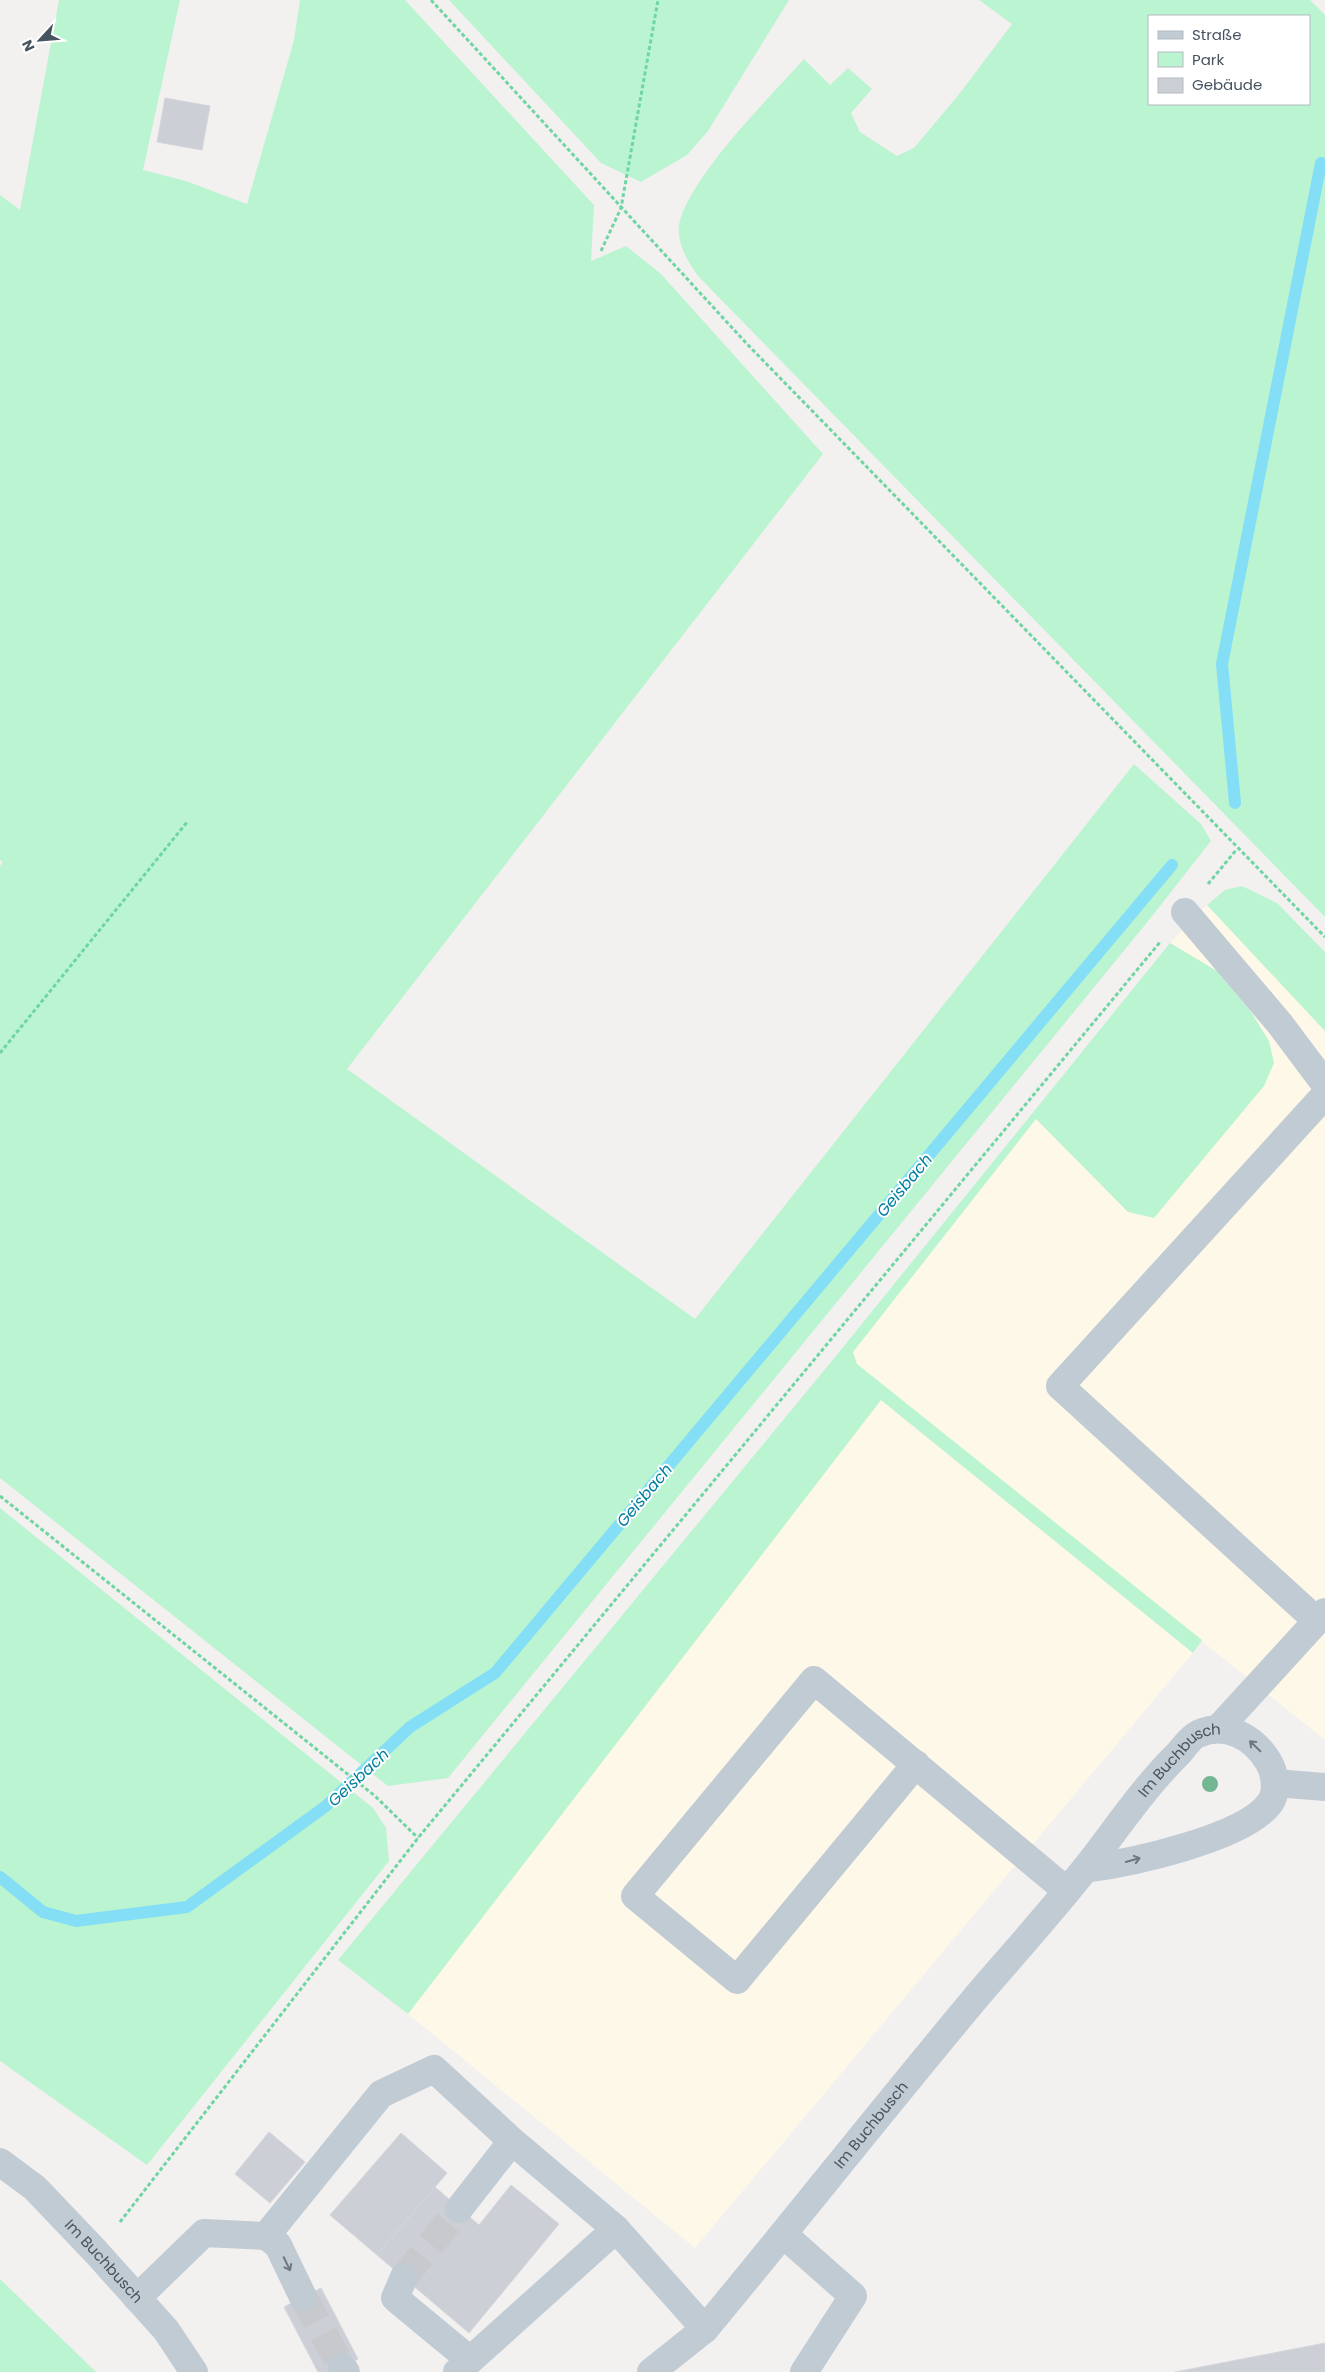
<svg xmlns="http://www.w3.org/2000/svg" width="1325" height="2372" viewBox="0 0 1325 2372" font-family="Poppins,sans-serif">
<style>
.commercial{fill:#fef8e9}
.green{fill:#bbf4d1;fill-rule:evenodd}
.lines{fill:none;stroke-linecap:round;stroke-linejoin:round}
.stream{stroke:#83def6;stroke-width:12}
.building{fill:#cccfd6;stroke:#d4d6dc}
.minor-tunnel{stroke:#c8c9cc;stroke-width:28;stroke-dasharray:28 14;stroke-linecap:butt}
.path{stroke:#6fd6a3;stroke-width:3;stroke-dasharray:4 2.5;stroke-linecap:butt}
.minor{stroke:#c0cbd4;stroke-width:28}
.tree{fill:#74b594}
.oneway{stroke:#6b7883}
.labels{text-anchor:middle;stroke-width:4;stroke-linejoin:round;paint-order:stroke}
.street-label{font-size:15px;fill:#465460;stroke:#fff}
.water-label{font-size:16px;font-style:italic;fill:#0380a0;stroke:#fff}
</style>
<rect width="100%" height="100%" fill="#f3f0f0"/>
<g class="commercial">
<path d="M1207,905L1325,1031V1740L857,1364L853,1352L1036,1118L1128,1212L1269,1041L1251,1012L1217,971L1170,943Z"/>
<path d="M881,1400L1193,1653L695,2248L408,2014Z"/>
</g>
<g class="green">
<path d="M59,0H180L143,170L186,181L247,204L294,40L300,0H405L594,205L591,261L626,246L661,274L823,454L347,1069L695,1319L1134,764L1201,824L1211,841L1149,920L448,1778L388,1786L0,1478V866L3,862L0,860V195L20,210Z"/>
<path d="M449,0H789L708,131L687,155L641,182L601,163Z"/>
<path d="M979,0H1310L1325,15V917L698,276C689,263 681,251 679,235C673,192 775,92 804,59L830,85L848,68L872,89L851,113L860,132L897,156L914,148L960,93L1012,24ZM1149,16H1309V104H1149Z"/>
<path d="M1242,886L1277,903L1325,952V1031L1207,905L1225,890Z"/>
<path d="M1170,943L1217,971L1251,1012L1269,1041L1274,1063L1264,1086L1154,1218L1128,1212L1036,1119L853,1352L857,1364L1202,1640L1193,1653L881,1400L408,2014L338,1960L840,1351Z"/>
<path d="M0,1508L373,1808L386,1828L389,1861L147,2165L0,2061Z"/>
<path d="M0,2279L96,2372H0Z"/>
</g>
<g class="lines">
<g class="stream">
<path d="M1235,803L1222,664L1321,163"/>
<path d="M0,1877L43,1912L76,1921L187,1907L326,1806L410,1727L495,1673L1172,865"/>
</g>
</g>
<g class="building">
<path d="M165,98L210,106L202,150L157,142Z"/>
<path d="M269,2132L305,2162L270,2203L235,2174Z"/>
<path d="M401,2133L447,2173L377,2255L330,2215Z"/>
<path d="M511,2185L559,2224L469,2333L377,2255L435,2187L479,2225Z"/>
<path d="M321,2288L358,2359L333,2372H318L284,2307Z"/>
<path d="M1325,2343V2372H1175Z"/>
</g>
<g class="lines">
<g class="minor-tunnel">
<path d="M404,2277L459,2209"/>
<path d="M303,2297L342,2367"/>
</g>
<g class="path">
<path d="M431,0L747,344L1325,937"/>
<path d="M601,251L621,208L658,0"/>
<path d="M1208,884L1237,849"/>
<path d="M0,1053L188,821"/>
<path d="M0,1496L375,1796L418,1838"/>
<path d="M120,2222L418,1838L1161,941"/>
</g>
<g class="minor">
<path d="M1185,912L1280,1024L1325,1084"/>
<path d="M1317,1621L1060,1386L1325,1095"/>
<path d="M1218,1729L1325,1612"/>
<path d="M916,1764L737,1980L635,1896L814,1680L1067,1891"/>
<path d="M1275,1783L1325,1787"/>
<path id="s1" d="M0,2162L35,2188L96,2252L166,2330L194,2372"/>
<path d="M459,2209L512,2141"/>
<path d="M783,2234L853,2296L804,2372"/>
<path d="M266,2236L278,2245L303,2297"/>
<path d="M404,2277L395,2298L470,2360"/>
<path d="M137,2298L204,2233L266,2236L381,2094L434,2069L512,2141L616,2229L705,2329"/>
<path d="M342,2367L346,2372"/>
<path d="M457,2372L616,2229"/>
<path id="s2" d="M651,2372L705,2329C797,2218 886,2105 978,1995C1014,1953 1051,1912 1085,1869C1116,1830 1143,1788 1179,1753C1184,1747 1191,1737 1198,1734C1226,1721 1254,1738 1268,1761C1275,1772 1278,1792 1270,1803C1244,1839 1129,1863 1085,1869"/>
</g>
</g>
<circle class="tree" cx="1210" cy="1784" r="8"/>
<defs><path id="oneway-shaft" d="M-6 0H5M1.5-3L5.5 0L1.5 3" fill="none" stroke-width="1.6" stroke-linecap="round" stroke-linejoin="round" transform="scale(1.25)"/></defs>
<g class="oneway">
<use href="#oneway-shaft" transform="translate(1255 1746) rotate(-136)"/>
<use href="#oneway-shaft" transform="translate(1133 1860) rotate(-16)"/>
<use href="#oneway-shaft" transform="translate(287 2264) rotate(64)"/>
</g>
<g class="labels">
<g class="street-label">
<text dy="5" stroke="none"><textPath href="#s2" startOffset="812">Im Buchbusch</textPath></text>
<text dy="5" stroke="none"><textPath href="#s2" startOffset="332">Im Buchbusch</textPath></text>
<text dy="5" stroke="none"><textPath href="#s1" startOffset="144">Im Buchbusch</textPath></text>
</g>
<g class="water-label">
<text transform="translate(904 1185) rotate(-50)" y="6">Geisbach</text>
<text transform="translate(644 1495) rotate(-50)" y="6">Geisbach</text>
<text transform="translate(358 1777) rotate(-43)" y="6">Geisbach</text>
</g>
</g>
<rect x="1148" y="15" width="162" height="90" fill="#ffffff" stroke="#b5bbbf"/>
<rect x="1158" y="31" width="25" height="8" fill="#c0cbd4" stroke="#b5bbbf"/>
<text x="1192" y="40" font-size="15" fill="#465460">Straße</text>
<rect x="1158" y="52" width="25" height="15" fill="#bbf4d1" stroke="#b5bbbf"/>
<text x="1192" y="65" font-size="15" fill="#465460">Park</text>
<rect x="1158" y="78" width="25" height="15" fill="#cccfd6" stroke="#b5bbbf"/>
<text x="1192" y="90" font-size="15" fill="#465460">Gebäude</text>
<g transform="translate(40 40) rotate(244)" stroke="#ffffff" stroke-width="4" paint-order="stroke">
<path d="M0-4L9 19L0 12L-9 19Z" fill="#465460"/>
<text y="-8" font-size="14" font-weight="bold" text-anchor="middle" fill="#465460">N</text>
</g>
</svg>
